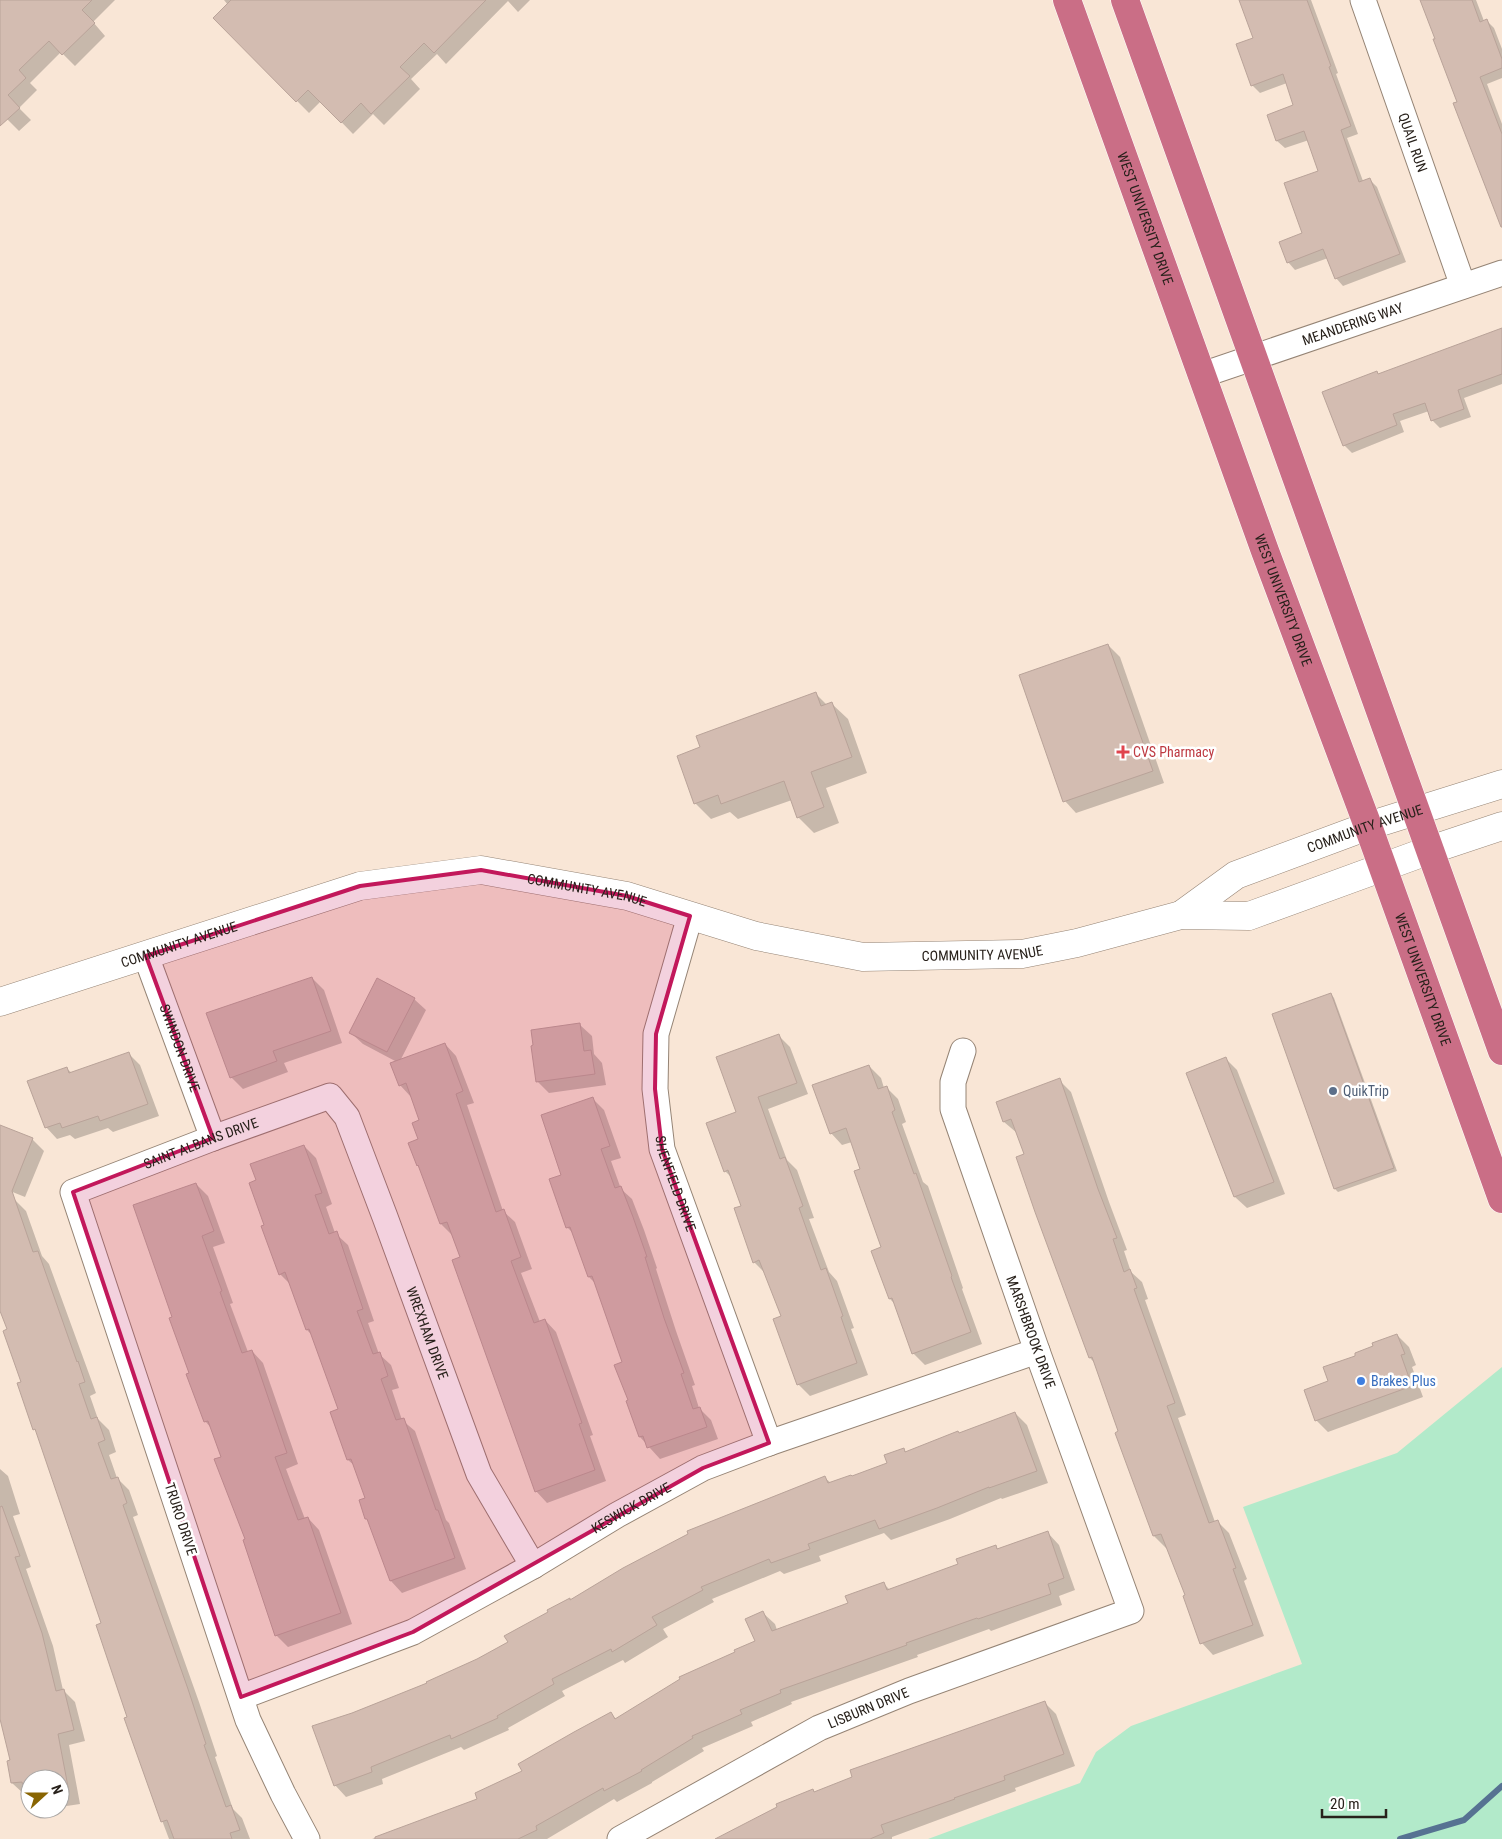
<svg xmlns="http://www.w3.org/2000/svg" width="1502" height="1839" viewBox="0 0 1502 1839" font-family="'Roboto Condensed',sans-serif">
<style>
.green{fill:#b2eaca}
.shadow{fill:#0003}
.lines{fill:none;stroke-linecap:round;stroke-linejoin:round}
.stream{stroke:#567292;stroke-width:6}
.building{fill:#d3bcb1;stroke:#b9a399}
.street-casing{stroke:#958475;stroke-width:27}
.secondary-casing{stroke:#958475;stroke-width:29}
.highway-casing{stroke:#fff;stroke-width:29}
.street{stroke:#fff;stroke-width:25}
.secondary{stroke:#fff;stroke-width:28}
.highway{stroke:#ca6e86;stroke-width:28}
.marked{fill:#c2185b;fill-opacity:0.2;stroke:#c2185b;stroke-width:4;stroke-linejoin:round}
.health-dot{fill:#e0444e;stroke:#fff;stroke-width:2}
.service-dot{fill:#5c6f8a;stroke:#fff;stroke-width:2}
.shop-dot{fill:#3f7fe0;stroke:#fff;stroke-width:2}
.labels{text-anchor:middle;stroke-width:5;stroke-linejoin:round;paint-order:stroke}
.street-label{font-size:14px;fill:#28211b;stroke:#fff}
.health-label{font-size:14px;fill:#be3a42;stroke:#fff;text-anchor:start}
.service-label{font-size:14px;fill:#4e5e75;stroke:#fff;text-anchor:start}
.shop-label{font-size:14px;fill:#366cbe;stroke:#fff;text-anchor:start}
</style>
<rect width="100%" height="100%" fill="#f9e6d6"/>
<path class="green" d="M1502,1367V1839H928L1080,1783L1096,1752L1131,1726L1302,1664L1243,1507L1397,1453Z"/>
<g class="shadow">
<path d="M0,0H115L93,22L105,36L75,66L61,52L30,83L37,90L19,108L31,120L19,131L0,112Z"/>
<path d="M224,0H530L518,12L508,1L446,64L437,54L411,79L420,89L384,125L373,114L353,134L321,101L309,113L215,18L228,5Z"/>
<path d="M1240,0H1311L1338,73L1336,74L1358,134L1347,138L1363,181L1369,179L1377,187L1406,262L1343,286L1336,278L1328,258L1295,270L1288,262L1303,234L1320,171L1309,140L1285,148L1277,141L1269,116L1295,106L1287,83L1260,93L1252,85L1255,39Z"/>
<path d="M1422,0H1476L1484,21L1486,20L1494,28L1502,49V78L1487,84L1502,124V228L1455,104L1458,102Z"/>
<path d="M1502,330V384L1464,398L1471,417L1440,428L1433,421L1429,411L1400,421L1404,432L1352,453L1344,445L1379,375Z"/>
<path d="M1108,645L1120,657L1164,783L1076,813L1065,801Z"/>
<path d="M815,693L827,705L832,704L848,719L867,773L826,788L839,823L814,833L798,817L792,800L738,819L730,812L711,819L695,803L702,748Z"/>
<path d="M312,978L324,990L342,1043L284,1063L288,1072L243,1089L231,1077Z"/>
<path d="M1331,994L1334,998L1397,1171L1338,1192L1335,1189Z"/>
<path d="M414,999L426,1010L400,1061L445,1044L456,1056L474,1103L467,1105L503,1211L515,1222L532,1269L521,1273L540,1322L545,1320L556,1332L593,1435L590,1436L606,1481L547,1503L536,1491L461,1258L452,1235L441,1224L420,1168L418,1165L421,1121L411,1097L400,1085L397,1062L363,1044L351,1033Z"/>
<path d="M580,1025L592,1036L594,1054L602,1063L606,1085L549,1093L537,1081Z"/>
<path d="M779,1036L790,1047L808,1094L768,1109L787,1160L797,1170L814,1218L809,1219L829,1272L837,1281L854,1328L851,1329L868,1375L810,1396L798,1384L782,1317L765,1273L754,1262L743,1206L733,1179L725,1171L738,1113Z"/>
<path d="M128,1053L140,1065L159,1116L113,1132L108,1128L75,1139L70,1135L57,1139L46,1127L66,1068L72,1073Z"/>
<path d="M1225,1058L1237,1070L1285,1194L1247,1208L1235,1197Z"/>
<path d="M869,1066L881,1078L884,1088H887L898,1099L906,1122L902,1124L923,1182L928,1186L963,1288L962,1289L982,1344L925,1365L913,1353L895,1304L890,1299L883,1248L862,1170L852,1142L842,1145L831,1133Z"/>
<path d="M1059,1080L1071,1092L1109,1202L1127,1250L1124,1251L1131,1272L1142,1282L1148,1299L1145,1300L1186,1415L1178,1418L1215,1522L1217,1521L1229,1533L1247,1579L1244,1581L1264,1636L1213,1655L1202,1643L1187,1595L1168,1547L1166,1548L1154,1536L1117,1433L1120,1432L1095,1363L1090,1358L1017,1133L1004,1122L997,1102Z"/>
<path d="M592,1098L604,1110L621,1158L611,1161L621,1189L632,1199L644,1230L657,1268L656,1269L676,1331L695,1385L692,1386L699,1408L711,1420L718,1439L660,1459L640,1437L629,1401L623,1363L596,1284L589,1277L574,1234L567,1227L563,1175Z"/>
<path d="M0,1127L32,1139L44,1151L25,1197L0,1187Z"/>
<path d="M304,1146L316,1158L332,1204L326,1207L335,1233L348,1245L374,1321L368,1323L379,1354L391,1365L399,1388L392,1390L402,1420L415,1431L446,1520L449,1523L466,1569L402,1593L391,1581L369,1522L367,1519V1498L355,1466L348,1460L332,1412L340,1409L312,1335L307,1330L290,1284L280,1274L265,1226L258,1181Z"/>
<path d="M196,1184L208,1196L225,1243L213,1247L233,1303L230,1304L248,1352L252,1351L263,1363L298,1464L286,1469L305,1519L308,1518L319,1530L352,1624L288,1647L277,1636L244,1541L247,1540L222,1457L212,1429L205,1421L173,1318Z"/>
<path d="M14,1199L26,1211L42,1256L49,1264L96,1393L90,1396L98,1419L109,1430L116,1452L109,1455L117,1478L129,1490L138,1515L133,1517L199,1702L217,1756L215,1757L233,1809L242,1818L250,1839H169L142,1767L103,1624L38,1433L34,1429L18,1384L22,1383L8,1330L0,1307V1204Z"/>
<path d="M1397,1335L1409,1347L1416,1365L1412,1367L1423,1397L1328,1432L1316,1420L1330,1382L1357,1356Z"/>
<path d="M1015,1413L1027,1425L1048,1483L1002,1499L1001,1498L950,1519L891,1540L884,1533L819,1556L821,1561L784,1574L780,1571L712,1599L714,1602L663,1629L668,1637L625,1663L623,1660L562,1691L565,1696L508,1728L509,1730L464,1750L461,1747L382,1779L383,1784L346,1797L335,1785L352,1715L428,1684L478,1660L509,1643L571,1601L825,1478L831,1483L852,1478L889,1464L904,1450L907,1453Z"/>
<path d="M0,1469L8,1476L20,1514L13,1516L31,1567L26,1569L53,1646L63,1690L75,1702L85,1741L69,1745L80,1804L60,1807V1779H30V1802L27,1799L26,1794H24L12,1783V1761L0,1714Z"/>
<path d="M1048,1533L1059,1545L1075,1590L1059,1596L1062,1605L991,1631L989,1629L917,1655L918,1657L791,1702L792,1704L751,1722L753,1726L702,1748L704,1751L652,1782V1783L617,1802L614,1799L547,1839H372L479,1799L524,1772L611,1714L616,1719L737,1653L756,1642L763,1613L775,1624L777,1630L849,1604L884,1584L890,1590L959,1565L995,1546L999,1550Z"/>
<path d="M1045,1703L1056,1714L1075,1766L1015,1788L1016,1791L892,1837V1839H732L812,1790L815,1793Z"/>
</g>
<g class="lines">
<path class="stream" d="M1400,1839L1464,1820L1502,1786"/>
</g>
<g class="building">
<path d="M0,0H92L82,10L95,23L62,55L49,41L19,70L26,78L8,95L20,108L0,126Z"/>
<path d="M231,0H486L434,53L424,43L400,67L410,76L371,114L361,103L341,123L308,90L296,102L213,18Z"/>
<path d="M1239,0H1307L1331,66L1329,67L1351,126L1341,130L1359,182L1370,178L1400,254L1335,279L1323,249L1287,263L1279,242L1302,233L1284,183L1318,171L1304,131L1276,141L1267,115L1293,105L1283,74L1251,86L1236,44L1253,38Z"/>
<path d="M1420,0H1472L1480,22L1487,19L1502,59V68L1480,77L1502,134V227H1501L1453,103L1457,102L1433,39H1435Z"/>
<path d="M1502,328V374L1458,390L1464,409L1431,421L1425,403L1393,414L1397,425L1343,446L1322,392L1377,371L1378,374Z"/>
<path d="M1108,644L1153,771L1063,802L1019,675Z"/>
<path d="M816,692L821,706L832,702L852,757L811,772L824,807L797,818L784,781L721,804L718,795L694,804L677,756L700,747L696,736Z"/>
<path d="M312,977L331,1031L273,1051L277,1061L230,1078L206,1013Z"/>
<path d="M377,978L415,998L387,1052L349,1033Z"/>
<path d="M1331,993L1394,1168L1334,1189L1272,1014Z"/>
<path d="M580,1023L584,1051L591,1050L595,1074L536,1082L531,1046L533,1045L531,1030Z"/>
<path d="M779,1034L797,1083L758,1097L780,1159L785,1157L803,1206L799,1208L821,1270L826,1268L843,1316L841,1317L857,1363L797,1385L773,1319L781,1316L759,1260L753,1263L734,1208L741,1206L728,1170L724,1172L706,1123L736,1112L716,1057Z"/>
<path d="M445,1043L463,1091L456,1094L496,1212L504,1209L521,1257L511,1261L534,1323L545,1319L582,1423L579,1424L595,1470L535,1492L452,1260L460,1257L447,1222L440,1224L418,1165L417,1166L408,1143L418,1139L412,1123L419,1120L406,1083L399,1086L390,1063Z"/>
<path d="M129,1052L148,1104L100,1121L98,1116L62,1128L60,1123L45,1128L27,1081L67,1067L69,1073Z"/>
<path d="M1226,1057L1274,1182L1234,1197L1186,1073Z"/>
<path d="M869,1065L878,1089L887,1086L895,1110L892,1112L914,1174L916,1173L952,1276L951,1277L971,1332L912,1354L892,1298L889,1299L871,1251L881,1247L854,1171L860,1169L846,1128L830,1134L812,1085Z"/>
<path d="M1060,1078L1098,1189L1117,1238L1113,1239L1124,1272L1130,1269L1137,1288L1134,1289L1175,1403L1167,1406L1209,1523L1218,1520L1236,1568L1233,1569L1253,1625L1200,1644L1183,1596L1185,1595L1161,1534L1153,1536L1115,1433L1118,1431L1092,1357L1089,1358L1035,1212L1016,1157L1024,1154L1011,1119L1003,1122L996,1102Z"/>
<path d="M593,1097L610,1146L601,1149L615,1188L621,1186L633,1217L647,1257H645L664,1318L684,1373L681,1374L693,1409L700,1407L707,1427L647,1448L643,1436L639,1437L626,1401L628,1400L614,1365L622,1362L592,1276L588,1277L570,1227L566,1228L549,1179L561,1175L541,1115Z"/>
<path d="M0,1125L33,1138L12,1191L33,1252L38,1251L77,1362L78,1361L85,1382L79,1384L91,1419L97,1417L105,1440L98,1443L111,1479L118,1477L127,1503L123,1505L188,1689L206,1744L204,1745L226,1807L231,1805L240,1830L230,1833L232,1839H174L167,1820L161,1822L124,1718L127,1717L96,1625L101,1623L35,1429L33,1430L17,1383L21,1382L3,1331L7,1329L0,1311Z"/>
<path d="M304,1145L322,1193L315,1195L329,1234L337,1231L363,1309L357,1311L373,1354L380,1352L388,1376L381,1379L396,1420L404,1418L436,1510H438L455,1558L390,1581L367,1519H365L359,1500L365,1498L351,1459L347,1460L330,1412L338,1409L309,1329L306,1330L285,1272L279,1275L261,1226L264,1225L249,1183L256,1180L250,1164Z"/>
<path d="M196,1183L214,1231L202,1236L222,1291L220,1292L242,1353L252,1350L287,1453L275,1457L298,1520L308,1517L341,1613L275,1636L243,1540L245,1539L214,1459L221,1457L208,1421L204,1422L186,1374L189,1373L169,1318L172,1317L133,1205Z"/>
<path d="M1397,1334L1405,1354L1401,1355L1412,1386L1315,1421L1304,1390L1328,1381L1323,1367L1355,1356V1353L1373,1346L1372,1343Z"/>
<path d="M1015,1412L1037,1471L989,1488V1487L937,1508L879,1529L875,1520L808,1544L810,1549L771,1563L769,1559L701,1587L703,1590L652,1617L657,1625L612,1652L611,1649L552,1679L554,1684L497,1716L498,1718L451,1739L450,1735L371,1767L372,1772L334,1786L312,1726L352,1713L427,1683L426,1682L477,1659L508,1642L504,1636L548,1612L547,1610L570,1598V1600L623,1568L688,1534L687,1531L825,1476L828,1483L851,1475L852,1476L887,1463L884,1455L904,1448L905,1452L958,1431L959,1433Z"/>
<path d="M2,1506L20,1556L15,1557L42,1633L56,1691L64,1689L74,1730L58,1734L69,1792L60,1794V1779H30V1799L26,1800L22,1782L11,1783L7,1761L10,1760L0,1719V1507Z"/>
<path d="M1048,1531L1064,1578L1048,1584L1051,1594L978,1619L977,1618L906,1643L907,1645L780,1690L781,1693L740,1710L742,1714L692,1736L693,1738L641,1770L642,1771L604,1791L603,1788L536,1826L537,1830L518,1839H375V1837L477,1799L475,1793L522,1771L518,1764L574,1732L611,1712L615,1719L680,1679L679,1677L735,1652L734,1650L755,1641L745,1619L763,1611L772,1631L848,1603L845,1596L884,1582L887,1590L958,1564L956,1559L996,1545L997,1549Z"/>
<path d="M1045,1701L1064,1754L1004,1776L1005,1780L954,1798L955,1799L881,1825L884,1833L870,1839H715L777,1807L776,1804L813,1789L814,1792L852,1777L850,1770Z"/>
</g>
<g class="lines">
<g class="street-casing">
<g id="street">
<path id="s1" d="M1363,0L1463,286"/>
<path id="s2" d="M1202,375L1502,273"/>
<path id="s3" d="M690,916L656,1034L655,1089L662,1149L769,1443"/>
<path id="s4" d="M146,956L213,1138"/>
<path id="s5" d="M241,1697L413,1632L533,1566L617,1515L703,1468L769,1443L1037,1351"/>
<path id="s6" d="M307,1839L283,1794L248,1720L73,1192L213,1138L330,1096L347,1117L385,1217L479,1474L533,1566"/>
<path id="s7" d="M620,1839L819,1728L909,1691L1131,1611L1037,1351L953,1109V1082L963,1051"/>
</g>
</g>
<g class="secondary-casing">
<g id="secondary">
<path id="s8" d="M1181,915L1236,875L1368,826L1502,784"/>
<path id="s9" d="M0,1002L360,886L481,870L627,896L756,936L863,957L1022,954L1077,943L1181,915L1249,916L1430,850L1502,826"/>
</g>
</g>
<g class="highway-casing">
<g id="highway">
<path id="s10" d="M1067,0L1265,551L1368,826L1502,1199"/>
<path d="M1125,0L1502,1051"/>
</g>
</g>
<use href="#street" class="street"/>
<use href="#secondary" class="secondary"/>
<use href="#highway" class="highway"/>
</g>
<path class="marked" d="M481,870L627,896L690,916L656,1034L655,1089L662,1149L769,1443L703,1468L413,1632L241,1697L73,1192L213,1138L146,956L360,886Z"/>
<path class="health-dot" d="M1120.5 744.5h5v5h5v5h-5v5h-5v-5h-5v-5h5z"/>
<circle class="service-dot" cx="1333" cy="1091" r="5"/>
<circle class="shop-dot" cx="1361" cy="1381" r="5"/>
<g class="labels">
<g class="street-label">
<text dy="5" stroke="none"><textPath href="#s1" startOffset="151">QUAIL RUN</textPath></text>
<text dy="5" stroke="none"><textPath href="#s10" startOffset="232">WEST UNIVERSITY DRIVE</textPath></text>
<text dy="5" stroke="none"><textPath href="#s2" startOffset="159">MEANDERING WAY</textPath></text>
<text dy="5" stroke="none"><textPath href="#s10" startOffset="638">WEST UNIVERSITY DRIVE</textPath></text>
<text dy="5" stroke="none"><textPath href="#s8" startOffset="205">COMMUNITY AVENUE</textPath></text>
<text dy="5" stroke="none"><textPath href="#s9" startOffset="608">COMMUNITY AVENUE</textPath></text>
<text dy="5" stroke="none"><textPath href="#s9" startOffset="188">COMMUNITY AVENUE</textPath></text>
<text dy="5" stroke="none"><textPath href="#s9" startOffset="1012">COMMUNITY AVENUE</textPath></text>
<text dy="5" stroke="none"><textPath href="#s10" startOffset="1042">WEST UNIVERSITY DRIVE</textPath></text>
<text dy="5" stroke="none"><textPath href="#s4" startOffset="98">SWINDON DRIVE</textPath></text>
<text dy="5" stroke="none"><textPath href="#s6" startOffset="826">SAINT ALBANS DRIVE</textPath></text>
<text dy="5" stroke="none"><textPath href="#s3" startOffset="275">SHENFIELD DRIVE</textPath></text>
<text transform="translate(1031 1332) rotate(70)" y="5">MARSHBROOK DRIVE</text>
<text dy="5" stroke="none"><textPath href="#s6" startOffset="1221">WREXHAM DRIVE</textPath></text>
<text dy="5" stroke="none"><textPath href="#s5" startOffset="435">KESWICK DRIVE</textPath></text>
<text transform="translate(181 1519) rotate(72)" y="5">TRURO DRIVE</text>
<text dy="5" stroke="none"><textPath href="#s7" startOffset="281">LISBURN DRIVE</textPath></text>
</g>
<g class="health-label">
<text x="1133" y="757">CVS Pharmacy</text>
</g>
<g class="service-label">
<text x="1343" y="1096">QuikTrip</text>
</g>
<g class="shop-label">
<text x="1371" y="1386">Brakes Plus</text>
</g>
</g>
<g transform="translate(45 1794) rotate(69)"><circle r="24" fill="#ffffff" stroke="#a9a6a4"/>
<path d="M0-4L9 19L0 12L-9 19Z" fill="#896502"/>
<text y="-8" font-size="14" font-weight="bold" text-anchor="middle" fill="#28211b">N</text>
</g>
<path d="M1322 1809v8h64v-8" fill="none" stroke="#28211b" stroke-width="2.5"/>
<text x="1330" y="1809" font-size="15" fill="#28211b" stroke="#ffffff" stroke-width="4" paint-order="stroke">20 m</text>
</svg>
